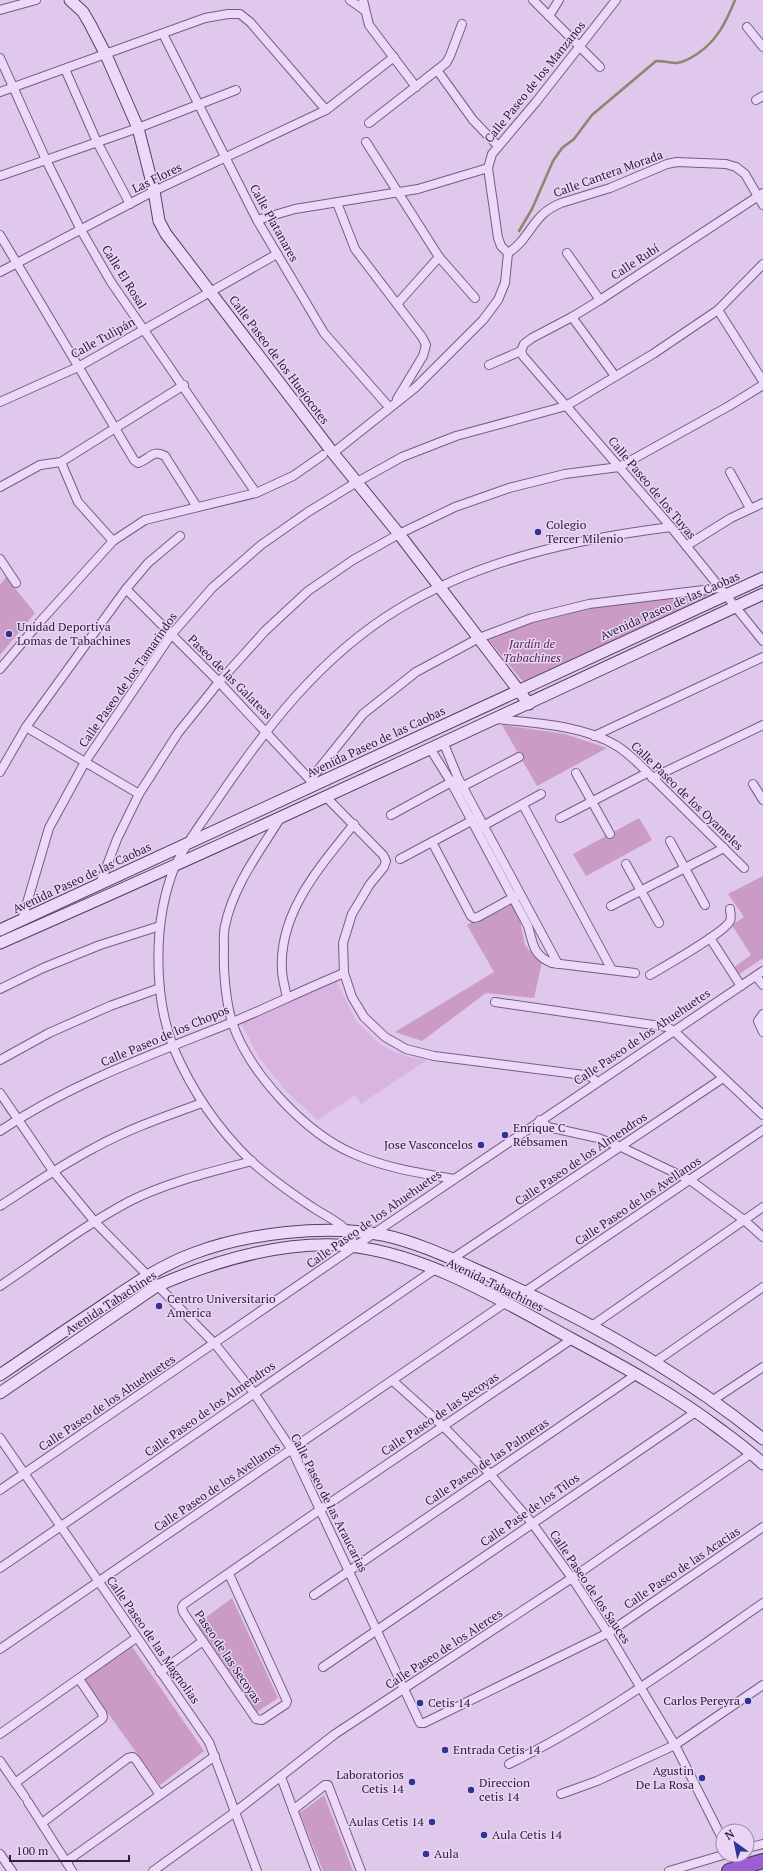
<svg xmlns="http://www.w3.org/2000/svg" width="763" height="1871" viewBox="0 0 763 1871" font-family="'PT Serif',serif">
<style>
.farmland{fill:#d9b4e1}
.green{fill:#c99bc5}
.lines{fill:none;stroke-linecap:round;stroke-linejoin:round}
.stream{stroke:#8e856f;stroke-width:2.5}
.street-casing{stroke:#725d86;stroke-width:10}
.secondary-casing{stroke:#534068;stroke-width:13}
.highway-casing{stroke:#413154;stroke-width:16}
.street{stroke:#edd9f7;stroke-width:8}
.secondary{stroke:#edd9f7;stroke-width:11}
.highway{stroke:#9d5dd5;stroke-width:14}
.poi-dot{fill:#313492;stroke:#ead6f4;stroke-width:1.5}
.labels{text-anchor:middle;stroke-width:3;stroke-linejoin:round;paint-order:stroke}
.street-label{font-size:12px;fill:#2b2037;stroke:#ead6f4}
.poi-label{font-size:12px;fill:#2b2037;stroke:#ead6f4;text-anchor:start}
.park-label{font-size:12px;font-style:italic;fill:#532849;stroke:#ead6f4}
</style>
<rect width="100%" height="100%" fill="#e0c7ec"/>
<path class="farmland" d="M336,980L356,1021L376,1041L392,1051L410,1057L427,1060L361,1104L355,1095L318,1120L287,1092L258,1056L240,1021Z"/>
<g class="green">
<path d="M6,577L35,613L0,655V585Z"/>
<path d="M711,591L716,597L524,683L489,640L533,622L589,607Z"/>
<path d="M502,725L565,734L607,748L537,786Z"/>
<path d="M639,818L652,840L586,876L573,854Z"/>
<path d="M763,876V958L738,975L733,968L751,955L732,925L744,917L728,894Z"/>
<path d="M510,901L519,916L525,945L533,955L542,962L534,998L486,993L422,1041L395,1032L494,972L467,925Z"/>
<path d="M232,1598L278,1698L257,1712L197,1624Z"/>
<path d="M131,1645L204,1751L160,1785L83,1679Z"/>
<path d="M324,1795L353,1871H323L300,1813Z"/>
</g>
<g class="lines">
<path class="stream" d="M519,231L532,209L553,161L562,148L574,139L592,115L656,61C663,61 671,63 677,63C684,62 691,58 697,54C717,41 726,22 735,0"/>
<g class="street-casing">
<g id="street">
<path d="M350,0L364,10"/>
<path d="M363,0L369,25L416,87"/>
<path d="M533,0L600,67"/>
<path d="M0,10L36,0"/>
<path d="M549,16L559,0"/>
<path d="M747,27L763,47"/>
<path d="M163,34L257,220L324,333L389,407"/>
<path d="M0,58L46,160L81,230L111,282L256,493"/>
<path d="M65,69L97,142L130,204"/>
<path d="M437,70L473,120L498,146"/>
<path d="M0,92L205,18L228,14H240L250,22L326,110"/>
<path d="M756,100L763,96"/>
<path d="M369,123L446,63L450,56L462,24"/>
<path d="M366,142L439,257L475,298"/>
<path d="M0,176L138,128L236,90"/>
<path d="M337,203L355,249L422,337L426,345L423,356L397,399"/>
<path d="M257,220L295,209L418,189L488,168"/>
<path d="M0,235L134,460L138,463C150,459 152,449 165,456L197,507"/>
<path d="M508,253C525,242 529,228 542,215C548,209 554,206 561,203L610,188L667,164L677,162L726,164L736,167L745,174L763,205"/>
<path d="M508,253L501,246L498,238L488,168L492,154L536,102L616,0"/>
<path d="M567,253L600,300"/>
<path d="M0,272L154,191L326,110L394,57"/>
<path d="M397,304L439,257"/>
<path d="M718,310L763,381"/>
<path d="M572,317L615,376"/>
<path d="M521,351L523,356L671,527L763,641"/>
<path d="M521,351L524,344L532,338L572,317L600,300L763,193"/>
<path d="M489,365L521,351"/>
<path d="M0,402L78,367L277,254"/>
<path d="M333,453L416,387L483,320L498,300L505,283L508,253"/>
<path d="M61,462L78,502L113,541"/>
<path d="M730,472L750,508"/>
<path d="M0,487L40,465L61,462L184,385"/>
<path d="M686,546L731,518L763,503"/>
<path d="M0,559L16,583"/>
<path d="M126,589L219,682L313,783"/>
<path d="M0,669L38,624L113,541L145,520L256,493L293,476L323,455"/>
<path d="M496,719C534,723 583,725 617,746C633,756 648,773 662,787C689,814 717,841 744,868"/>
<path d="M26,727L139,794"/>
<path d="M594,736L763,657"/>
<path d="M444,744L458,778L558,964"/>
<path d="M431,750L451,782L528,926C533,943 533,956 552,963L635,973"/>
<path d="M0,772L26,727L126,589L148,563L180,536"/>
<path d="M576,773L610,834"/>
<path d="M652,778L763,725"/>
<path d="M310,780L363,714L416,672L479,638L532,618L589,604L720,588"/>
<path d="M753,784L763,800"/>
<path d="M458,789L519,757"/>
<path d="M326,797L383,855L386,861L384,867L370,884L352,914L343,943L344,973L352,997L364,1017L385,1037L406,1049L434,1056L584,1075L591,1077L597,1082"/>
<path d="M523,805L612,970"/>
<path d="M391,815L455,780"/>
<path d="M281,817C260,851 233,886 225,926C223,934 224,943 224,950C223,971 226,1002 232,1022C249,1073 305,1133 354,1154C386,1168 419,1173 454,1179"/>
<path d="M560,818L647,773"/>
<path d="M481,827L541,794"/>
<path d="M670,841L705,905"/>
<path d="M432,842L471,916L474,918L478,917L516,896"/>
<path d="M400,859L475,819"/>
<path d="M626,864L659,923"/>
<path d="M100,884L117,839L139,794L178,733L219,682L265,631L308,591L353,560L399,534L455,507L509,488L565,474L619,467L729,406L763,385"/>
<path d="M611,906L724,848"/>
<path d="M22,920L49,828L85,762L171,635L212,588L261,545L308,512L357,482L402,457L456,436L566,406L653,354L718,310L763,264"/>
<path d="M710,938L741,986"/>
<path d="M650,975C665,966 724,933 730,921C732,918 730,912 730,909"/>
<path d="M756,976L763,985"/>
<path d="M0,989L43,968L100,945L160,926"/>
<path d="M287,997C285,989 283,980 282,972C278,913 319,868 354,824"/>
<path d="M495,1002L667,1027L674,1031L763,1115"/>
<path d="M763,1014L758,1021L763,1032"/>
<path d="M0,1060L49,1033L110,1006L160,988"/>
<path d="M0,1093L53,1171L95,1222L215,1344L254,1393L292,1450L420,1723H424L608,1633L763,1527"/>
<path d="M540,1120L548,1127L598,1138L621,1147L690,1180L744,1220L763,1237"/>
<path d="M0,1131C70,1084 150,1055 228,1024C267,1008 305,989 344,973"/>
<path d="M0,1206C31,1186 61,1165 94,1148C128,1129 166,1116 202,1103"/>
<path d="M354,1247C353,1242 352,1236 348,1232C342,1223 322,1214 312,1207C291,1193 270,1178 251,1161C218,1129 192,1091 174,1049C153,996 153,919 175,866C185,845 200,825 213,806C264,730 320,656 400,608C482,559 577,539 671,527"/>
<path d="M452,1259L723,1078"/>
<path d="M0,1286C43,1257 85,1225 130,1201C168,1182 211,1172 252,1161"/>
<path d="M526,1291L763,1130"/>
<path d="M593,1325L763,1207"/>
<path d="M655,1362L763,1287"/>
<path d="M393,1381L443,1426L490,1474L532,1523L572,1578L608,1633L675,1745L723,1840"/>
<path d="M713,1400L763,1367"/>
<path d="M0,1438L209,1742L257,1871"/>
<path d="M0,1490L373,1234L763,971"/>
<path d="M0,1568L434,1270"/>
<path d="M229,1574L287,1701L286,1704L262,1720L256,1719L183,1612L182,1607L184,1604L321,1509L572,1339"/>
<path d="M314,1595L637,1374"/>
<path d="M0,1649L505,1303"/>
<path d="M323,1667L697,1411"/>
<path d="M160,1672L203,1641"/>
<path d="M0,1734L136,1638"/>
<path d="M0,1761L25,1797"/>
<path d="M509,1764C599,1720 681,1660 763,1603"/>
<path d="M281,1777L316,1871"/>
<path d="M15,1783L102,1719L103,1717L102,1713L79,1679"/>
<path d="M561,1794L597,1781L675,1745L763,1685"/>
<path d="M28,1802L72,1871"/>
<path d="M293,1810L325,1785H328L361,1871"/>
<path d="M42,1823L128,1758L133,1757L136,1760L160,1795"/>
<path d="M747,1848L763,1844"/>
<path d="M0,1854L12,1871"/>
<path d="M67,1861L215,1756"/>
<path d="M153,1871L235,1812L335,1734L572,1578L752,1453"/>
<path d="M669,1871L723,1855"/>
</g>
</g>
<g class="secondary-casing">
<g id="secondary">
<path d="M70,0L83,12L90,24L106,55L138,128L154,191L159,221L166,234L333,453L399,534L529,704"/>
<path d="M0,930L763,578"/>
<path d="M0,943C256,831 509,712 763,594"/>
<path d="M0,1375C32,1353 64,1331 96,1310C127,1289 157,1267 192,1254C247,1233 325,1224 383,1235C416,1242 448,1257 479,1271C581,1316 677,1369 763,1439"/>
<path d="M0,1393L157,1286C212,1262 275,1243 336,1245C419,1249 501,1300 572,1339C624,1367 674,1394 721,1430C736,1441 750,1451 763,1464"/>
</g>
</g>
<g class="highway-casing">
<path id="highway" d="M729,1871L763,1861"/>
</g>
<use href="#street" class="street"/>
<use href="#secondary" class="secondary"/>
<use href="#highway" class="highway"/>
</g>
<g class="poi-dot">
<circle cx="538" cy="532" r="4"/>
<circle cx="9" cy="634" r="4"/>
<circle cx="505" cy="1135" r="4"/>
<circle cx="481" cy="1145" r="4"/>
<circle cx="159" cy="1306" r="4"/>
<circle cx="748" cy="1701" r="4"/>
<circle cx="420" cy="1703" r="4"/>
<circle cx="445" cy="1750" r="4"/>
<circle cx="702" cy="1778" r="4"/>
<circle cx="412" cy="1782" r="4"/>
<circle cx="471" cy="1790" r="4"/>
<circle cx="432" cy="1822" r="4"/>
<circle cx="484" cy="1835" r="4"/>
<circle cx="426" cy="1854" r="4"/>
</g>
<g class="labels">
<g class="street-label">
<text transform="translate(535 82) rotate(-51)" y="4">Calle Paseo de los Manzanos</text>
<text transform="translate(608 174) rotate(-20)" y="4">Calle Cantera Morada</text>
<text transform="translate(157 178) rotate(-26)" y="4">Las Flores</text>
<text transform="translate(274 223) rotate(61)" y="4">Calle Platanares</text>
<text transform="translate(635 262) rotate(-33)" y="4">Calle Rubí</text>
<text transform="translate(124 277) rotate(58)" y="4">Calle El Rosal</text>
<text transform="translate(103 338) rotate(-29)" y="4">Calle Tulipán</text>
<text transform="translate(279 360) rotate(53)" y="4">Calle Paseo de los Huejocotes</text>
<text transform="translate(652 488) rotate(50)" y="4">Calle Paseo de los Tuyas</text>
<text transform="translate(670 606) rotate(-24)" y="4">Avenida Paseo de las Caobas</text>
<text transform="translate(230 677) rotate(45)" y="4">Paseo de las Galateas</text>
<text transform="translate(128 680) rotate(-55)" y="4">Calle Paseo de los Tamarindos</text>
<text transform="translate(376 742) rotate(-25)" y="4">Avenida Paseo de las Caobas</text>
<text transform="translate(687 796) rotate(44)" y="4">Calle Paseo de los Oyameles</text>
<text transform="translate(82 878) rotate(-25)" y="4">Avenida Paseo de las Caobas</text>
<text transform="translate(165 1036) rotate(-23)" y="4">Calle Paseo de los Chopos</text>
<text transform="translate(642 1037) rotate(-34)" y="4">Calle Paseo de los Ahuehuetes</text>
<text transform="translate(581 1159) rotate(-34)" y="4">Calle Paseo de los Almendros</text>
<text transform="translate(638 1201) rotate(-34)" y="4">Calle Paseo de los Avellanos</text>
<text transform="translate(374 1219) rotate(-35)" y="4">Calle Paseo de los Ahuehuetes</text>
<text transform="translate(495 1285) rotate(26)" y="4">Avenida Tabachines</text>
<text transform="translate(111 1303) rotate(-33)" y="4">Avenida Tabachines</text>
<text transform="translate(107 1403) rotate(-34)" y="4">Calle Paseo de los Ahuehuetes</text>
<text transform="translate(210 1409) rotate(-35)" y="4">Calle Paseo de los Almendros</text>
<text transform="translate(440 1414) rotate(-34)" y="4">Calle Paseo de las Secoyas</text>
<text transform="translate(487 1462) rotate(-34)" y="4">Calle Paseo de las Palmeras</text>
<text transform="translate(217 1487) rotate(-34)" y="4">Calle Paseo de los Avellanos</text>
<text transform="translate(329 1503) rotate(63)" y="4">Calle Paseo de las Araucarias</text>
<text transform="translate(530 1510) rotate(-35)" y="4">Calle Pase de los Tilos</text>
<text transform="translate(682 1568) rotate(-34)" y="4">Calle Paseo de las Acacias</text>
<text transform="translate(590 1587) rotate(56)" y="4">Calle Paseo de los Sauces</text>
<text transform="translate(153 1640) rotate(55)" y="4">Calle Paseo de las Magnolias</text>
<text transform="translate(444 1649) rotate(-33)" y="4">Calle Paseo de los Alerces</text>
<text transform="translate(228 1657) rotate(56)" y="4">Paseo de las Secoyas</text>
</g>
<g class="poi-label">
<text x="546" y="529">Colegio<tspan x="546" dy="14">Tercer Milenio</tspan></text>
<text x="17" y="631">Unidad Deportiva<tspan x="17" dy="14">Lomas de Tabachines</tspan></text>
<text x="513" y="1132">Enrique C<tspan x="513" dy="14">Rebsamen</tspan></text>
<text x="473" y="1149" text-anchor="end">Jose Vasconcelos</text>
<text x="167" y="1303">Centro Universitario<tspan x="167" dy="14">America</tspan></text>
<text x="740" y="1705" text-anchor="end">Carlos Pereyra</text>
<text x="428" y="1707">Cetis 14</text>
<text x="453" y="1754">Entrada Cetis 14</text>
<text x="694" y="1775" text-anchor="end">Agustin<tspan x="694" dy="14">De La Rosa</tspan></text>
<text x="404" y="1779" text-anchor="end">Laboratorios<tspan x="404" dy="14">Cetis 14</tspan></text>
<text x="479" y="1787">Direccion<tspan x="479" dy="14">cetis 14</tspan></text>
<text x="424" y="1826" text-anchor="end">Aulas Cetis 14</text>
<text x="492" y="1839">Aula Cetis 14</text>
<text x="434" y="1858">Aula</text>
</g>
<g class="park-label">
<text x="532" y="648">Jardín de<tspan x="532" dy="14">Tabachines</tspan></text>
</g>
</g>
<g transform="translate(735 1843) rotate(327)"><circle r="19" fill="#ead6f4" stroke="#9e8da8"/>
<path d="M0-3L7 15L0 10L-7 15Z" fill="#313492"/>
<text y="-6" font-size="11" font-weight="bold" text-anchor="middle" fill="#2b2037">N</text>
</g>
<path d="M10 1855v6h119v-6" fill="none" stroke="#2b2037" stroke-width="2"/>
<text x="16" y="1855" font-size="12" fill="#2b2037" stroke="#ead6f4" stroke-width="3" paint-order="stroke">100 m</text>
</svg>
